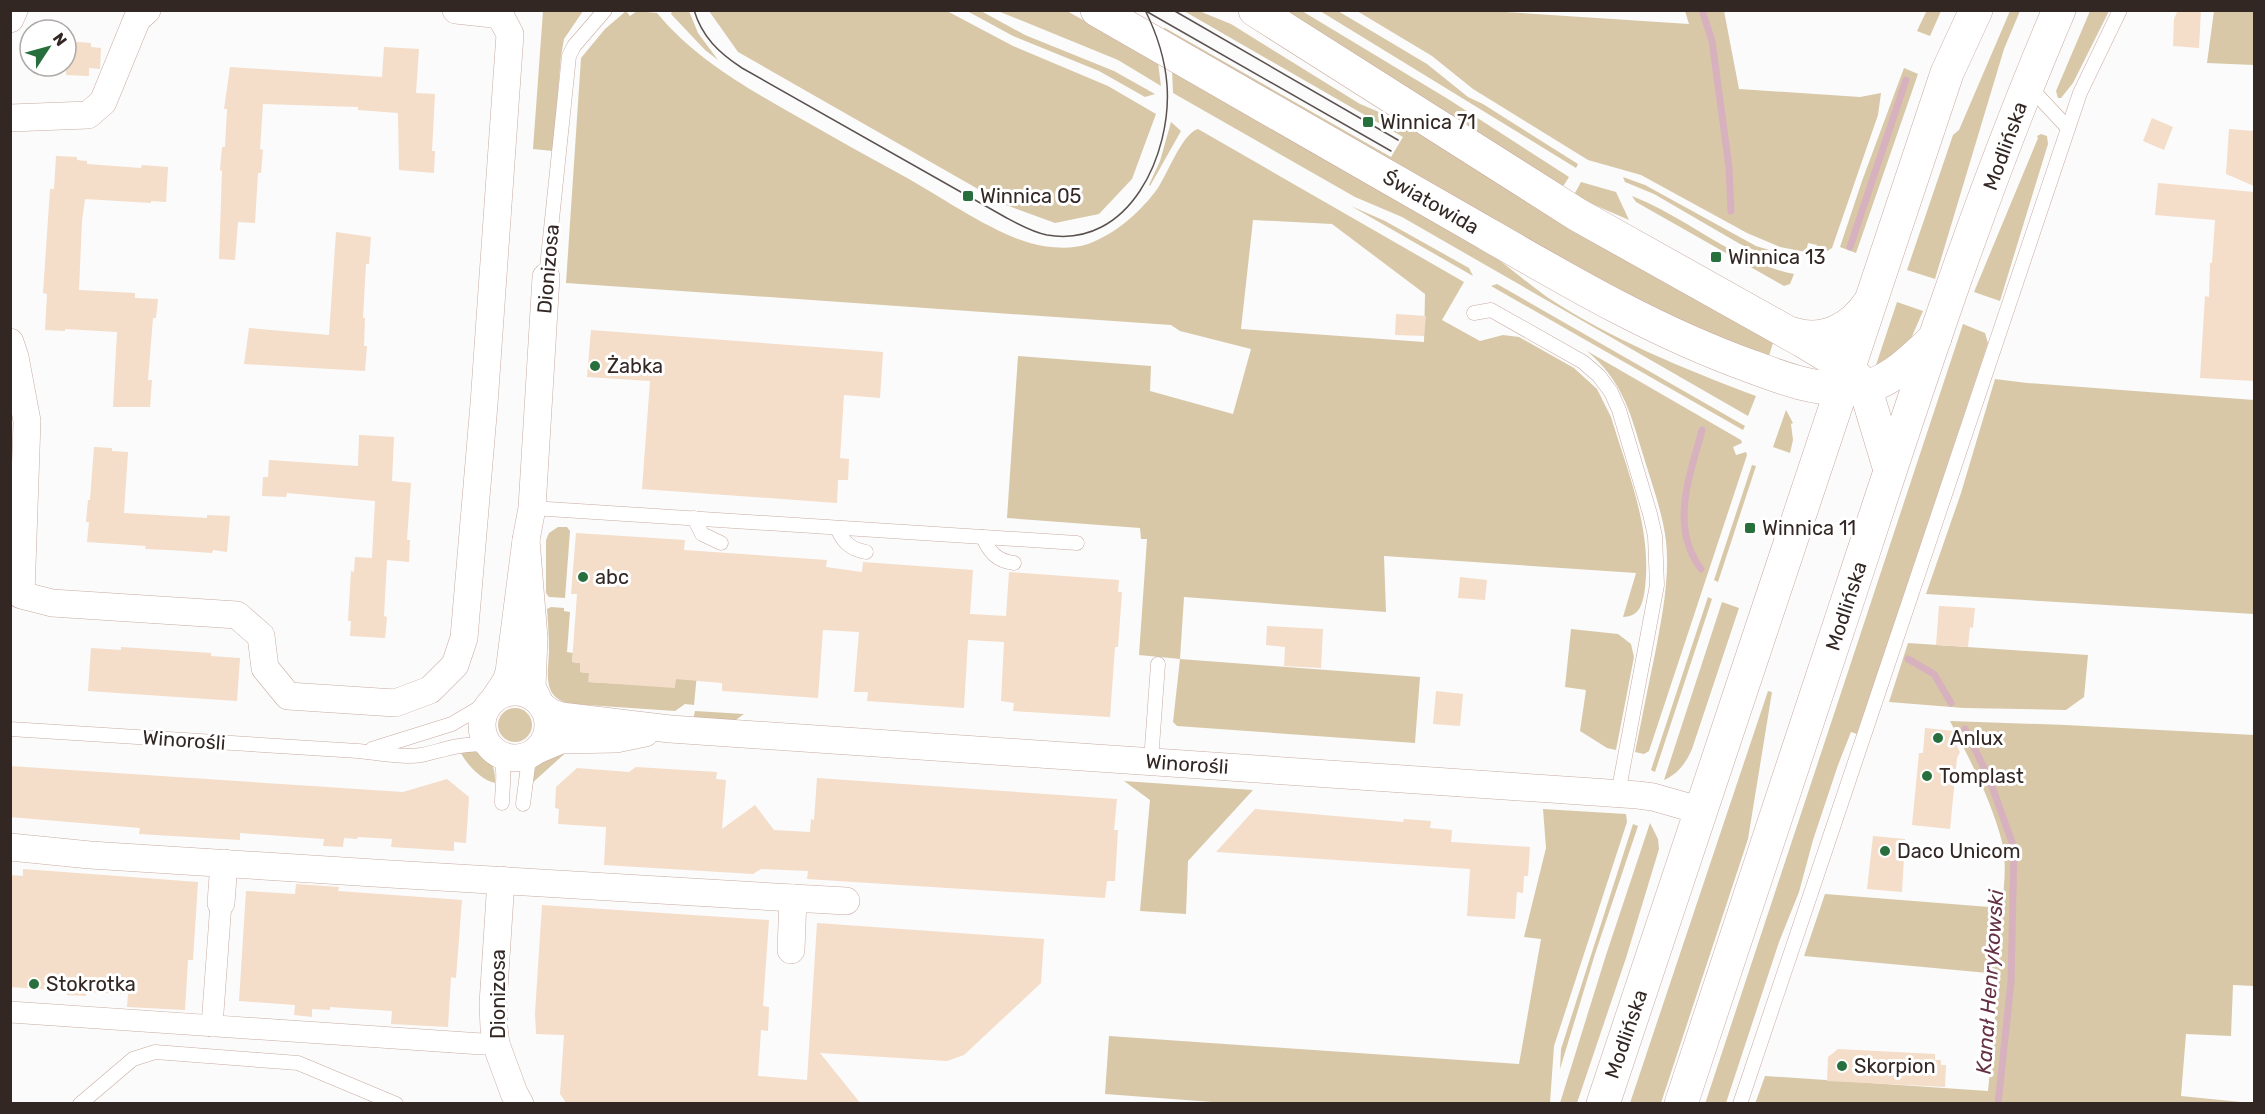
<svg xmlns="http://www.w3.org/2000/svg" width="2265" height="1114" viewBox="0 0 2265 1114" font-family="Rubik,sans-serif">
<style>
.green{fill:#d8c8a8;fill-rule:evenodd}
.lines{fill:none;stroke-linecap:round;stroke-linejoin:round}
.stream{stroke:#d8b1be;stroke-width:7}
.building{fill:#f4ddc9}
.service-casing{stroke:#c8aba1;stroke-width:15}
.pedestrian-casing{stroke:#c8aba1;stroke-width:22}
.minor-casing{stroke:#c8aba1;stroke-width:28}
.tertiary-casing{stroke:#c8aba1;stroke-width:34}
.primary-casing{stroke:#c8aba1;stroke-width:34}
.service{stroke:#fff;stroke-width:14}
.pedestrian{stroke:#fff;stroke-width:21}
.minor{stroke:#fff;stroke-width:27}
.tertiary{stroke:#fff;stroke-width:33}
.primary{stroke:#fff;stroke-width:33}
.tram{stroke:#5b524f;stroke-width:1.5}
.poi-dot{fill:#276f3c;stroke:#fff;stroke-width:2}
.labels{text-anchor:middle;stroke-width:6;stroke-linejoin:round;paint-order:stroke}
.poi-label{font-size:20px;fill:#322723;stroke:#fff;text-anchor:start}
.street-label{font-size:20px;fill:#322723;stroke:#fff}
.water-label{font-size:21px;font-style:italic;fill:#653145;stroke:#fff}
</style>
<rect width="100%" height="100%" fill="#fbfbfb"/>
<g class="green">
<path d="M1927,10L1941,11L1930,36L1917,31Z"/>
<path d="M543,11H583L564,39L561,56L553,151L533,149Z"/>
<path d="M626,11L630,16L637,11L657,13C695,59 747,88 798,117C835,138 872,159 909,179C944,199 992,232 1030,243C1048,248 1070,250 1088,244C1115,234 1138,214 1155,192C1167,177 1181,134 1198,129L1464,282L1442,320L1480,341L1503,335L1519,337L1574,368L1597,389L1611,417C1628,473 1652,529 1645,588C1643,603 1640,617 1623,617L1636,573L1384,556L1386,612L1184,597L1180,659L1420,677L1415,743L1177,726L1173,722L1180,659L1139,655L1147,539H1141L1140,528L1007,518L1018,356L1151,366L1150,391L1233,414L1251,349L1180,331L1171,325L566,283L581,58L605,29ZM1253,220L1332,224L1425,294L1424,342L1241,329Z"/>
<path d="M672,11H689L698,33L718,60L705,50L671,14Z"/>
<path d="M709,11H947L1013,46L1108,86L1156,114L1132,179L1099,214L1055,223L1006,205L738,52Z"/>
<path d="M967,11H981L1025,35L1114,71L1155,94L1145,97L1099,71L1013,36Z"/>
<path d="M998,11H1067L1158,62L1161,86L1118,60Z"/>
<path d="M1184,11H1199L1231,24L1360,104L1410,125L1773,343L1768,359L1646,307L1161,30L1165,28L1391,157L1403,137Z"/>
<path d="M1282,11H1302L1448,99L1569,177L1564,185L1559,186Z"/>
<path d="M1320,11H1338L1427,64L1468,97L1483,104L1578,164L1576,168Z"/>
<path d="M1357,11H1490L1689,24L1685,11H1724L1739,89L1860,97L1881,93L1878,115L1832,248L1819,256L1815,254L1817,245L1808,243L1806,252L1780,247L1747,233L1641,175L1588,160L1473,89L1432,56Z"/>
<path d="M2010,11H2020L2004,49L1935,279L1907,270L1953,135L1959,130Z"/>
<path d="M2090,11H2109L2073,83L2061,98H2058L2056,91Z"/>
<path d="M2214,11H2254V65L2207,63Z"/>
<path d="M1904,68L1918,74L1856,253L1840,247L1862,181Z"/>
<path d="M1172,70L1499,260C1515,272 1530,285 1547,297C1611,339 1684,369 1756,396L1748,416L1402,217L1355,197L1173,93Z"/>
<path d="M1171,122L1181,131L1150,186L1149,185L1160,161Z"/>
<path d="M2041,134L2047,136L2048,144L2000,301L1974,292L2038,138L2037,136Z"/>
<path d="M1623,177L1645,185L1756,246L1799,259L1798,264L1768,256L1740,244L1654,194L1625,182Z"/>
<path d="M1581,182L1616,192L1629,220L1576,197L1575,193Z"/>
<path d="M1632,196C1689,218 1733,262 1794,274L1790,284L1784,286L1636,202Z"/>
<path d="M1351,206L1385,221L1469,268L1473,276Z"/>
<path d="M1497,284L1745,426L1743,430L1491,286Z"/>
<path d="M1897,302L1923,311L1910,341L1875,368Z"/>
<path d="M1963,324L1985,333L1988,343L1857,734L1851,732L1838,765L1813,840L1799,892L1779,942L1726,1103L1705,1104Z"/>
<path d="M1587,351L1741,440L1742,443L1733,447L1736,455L1746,452L1747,455L1649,751L1644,754L1635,752C1642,719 1648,686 1655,654C1662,617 1670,578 1666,541C1662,509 1650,479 1641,448C1629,408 1621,380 1587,351Z"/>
<path d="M1995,379L2027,383L2254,400V614L1926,594L1961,493Z"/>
<path d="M1786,410L1793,423L1791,424L1793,440L1790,453L1773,447Z"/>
<path d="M1752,465L1756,466L1718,582L1714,580Z"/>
<path d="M558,527H567L570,531L565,598L549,597L546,593V540L549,533Z"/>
<path d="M1708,597L1712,599L1655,772L1651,770Z"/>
<path d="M1722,602L1739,608L1692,749C1686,763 1678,774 1664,780Z"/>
<path d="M551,607L564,608V611L570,612L567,652L573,653L572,662L580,663V672L589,673V682L675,687L676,672L697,674L694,705L685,704L675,711L572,704C542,699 548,675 549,652C549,638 548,623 547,609Z"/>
<path d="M1571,629L1618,634L1631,644L1634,657L1616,750L1607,748L1580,731L1586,690L1565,687Z"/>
<path d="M1908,643L2088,655L2084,697L2066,710L1964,708L1889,702Z"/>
<path d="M1768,691L1772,692L1748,839L1661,1103H1630Z"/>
<circle cx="515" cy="725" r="17"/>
<path d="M695,711L744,714L733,722L693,720Z"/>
<path d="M1950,721L2066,725L2254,735V986L2233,985L2231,1036L2186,1034L2181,1096L2251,1103L1755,1104L1765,1076L1988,1091L1999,974L1804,956L1825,894L2002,908C2004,886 2007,863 2002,842C1991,799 1970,760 1950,721Z"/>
<path d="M572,747L530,785C536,756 546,756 572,747Z"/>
<path d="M460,751C466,751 476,750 481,752C492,757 496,772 495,783C481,780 466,764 460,751Z"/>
<path d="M1124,781L1253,790L1188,861L1186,914L1140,911L1150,800Z"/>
<path d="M1543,809L1626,814L1627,822L1554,1046L1550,1103L1239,1104L1105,1094L1109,1036L1519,1064L1541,939L1524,937L1546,848Z"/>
<path d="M1650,823L1658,839L1659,849L1626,958L1577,1103H1560L1606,955Z"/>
<path d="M1633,824L1638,826L1595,954L1560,1069L1561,1049Z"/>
</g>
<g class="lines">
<g class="stream">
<path d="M1702,10L1712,41L1729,167L1731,211"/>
<path d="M1850,247L1906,80"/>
<path d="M1701,569C1669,526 1690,476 1702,430"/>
<path d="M1908,659L1934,674L1951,703"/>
<path d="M1965,729L1989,778L2014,848L2011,982L1998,1104"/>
</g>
</g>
<g class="building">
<path d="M2178,10H2201L2199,48L2173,46L2174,19Z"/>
<path d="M66,41L91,43V47L101,48L100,69L89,68V76L66,75Z"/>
<path d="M384,47L419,49L416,93L435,94L432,151H435L434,173L399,170L398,113L358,110V107L263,104L260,149L263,150L261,173H258L255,223L238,222L235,260L219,259L222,171L220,170L222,147H225L227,109H224L230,67L382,77Z"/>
<path d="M2152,118L2173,127L2164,150L2143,141Z"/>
<path d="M2229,129L2254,131V186L2226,174Z"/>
<path d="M56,156L77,157V160L87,161V164L141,168L142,165L168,167L166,202L151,201V203L85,199L82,221L79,290L135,293V298L158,299L156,318H153L148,380H152L150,407H113L117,332L65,329V331L45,330L47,294L43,293L48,219L50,189H54Z"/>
<path d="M2158,183L2254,192V381L2200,378L2205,296L2209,297L2210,263H2212L2215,220L2155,215Z"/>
<path d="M336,232L371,237L369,264H366L363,318H365L364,346H367L365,371L244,364L249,328L329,335Z"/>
<path d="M1396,314L1426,316L1424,336L1395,335Z"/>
<path d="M591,330L883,352L880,398L844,395L840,458L849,459L848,480H838L837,503L642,489L650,381L587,377Z"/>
<path d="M359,435L394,437L392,481L411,483L407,540H410L409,562L387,560L384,616L387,617L385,638L350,636L351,621H348L351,571L354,572L355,557L372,558L375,501L287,493L286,497L262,496L263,477H268L269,460L358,466Z"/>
<path d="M94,447L112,448V451L128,452L124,513L207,518V515L230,516L227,552L213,550L212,553L169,550L145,549L146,546L87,542L89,522H86L88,500H90Z"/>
<path d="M576,533L685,540L684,550L827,560L826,567L862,572L863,562L973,570L970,614L1006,616L1009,572L1119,580L1118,592H1122L1118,647H1115L1110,717L1013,711L1014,703L1001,701L1004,642L968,640L964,708L867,701L868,692H854L859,632L823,630L818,698L722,691V683L675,679V688L588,682L589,673L580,672V663L572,662L577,594H571Z"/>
<path d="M1460,577L1487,580L1485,600L1458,598Z"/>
<path d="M1939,606L1975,608L1973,628L1970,627L1968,647L1936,645Z"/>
<path d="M1267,626L1323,629L1321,668L1284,666L1285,647L1266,645Z"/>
<path d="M121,647L211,653V656L240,658L237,701L88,691L91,648L121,650Z"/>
<path d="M1436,691L1463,694L1460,726L1433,724Z"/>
<path d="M1925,728L1954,731L1953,738L1960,752L1957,758L1950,829L1912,825L1919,753H1923Z"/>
<path d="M10,766L403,792L447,779L469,797L466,843L454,842V851L391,847L392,839L358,837L357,839L344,838L343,847L323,846L324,839L240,833V840L139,834L140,828L10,817Z"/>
<path d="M636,767L717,772L716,779L726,780L722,829L755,805L774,830L810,832L811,819L814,820L817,778L1117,799L1114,830H1118L1115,881H1107L1105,898L807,879L808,871L761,869L753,874L604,865L606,827L558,824L559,809L555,808L556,787L577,768L629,772Z"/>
<path d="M1255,809L1403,822L1404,819L1431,821L1430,828L1452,830L1451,842L1530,847L1528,876H1524L1523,893L1517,892L1515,919L1467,916L1470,869L1216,852Z"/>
<path d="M1873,836L1905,839L1902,892L1867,889Z"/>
<path d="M23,869L198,882L193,960H188L185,1010L127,1007L128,994L86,992V996L67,995V991L10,987V875L23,876Z"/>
<path d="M296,884L339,887L338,891L462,900L456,978L451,977L448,1027L391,1024L392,1011L330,1007V1010L312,1009V1017L294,1015L295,1005L239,1001L246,891L295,894Z"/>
<path d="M542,905L769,920L763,1006L769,1007L768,1031L761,1030L758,1076L807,1080L817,923L1044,939L1041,983L964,1055L947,1061L820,1053L861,1104H567L560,1094L564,1035L536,1034L535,1013Z"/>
<path d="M1838,1049L1935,1054V1060H1941V1065H1946L1945,1087L1827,1081L1828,1057Z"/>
</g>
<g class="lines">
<g class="service-casing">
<g id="service">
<path d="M2031,84L2038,96L2068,128"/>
<path d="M546,277L569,56L574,46L605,10"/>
<path d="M1474,313L1491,310L1583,362L1599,376L1611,392L1619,410L1650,514L1655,536L1657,585L1618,794"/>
<path d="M532,508L1077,543"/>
<path d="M694,518L702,534L721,543"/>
<path d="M837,528C843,542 850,549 866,552"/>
<path d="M983,537C989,552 997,561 1014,563"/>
<path d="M10,729L358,751C378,753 401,758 422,755C447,750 499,727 503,770C504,781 502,792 502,803"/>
<path d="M372,749L452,724L494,699"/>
<path d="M1151,761L1158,664"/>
<path d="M523,804L528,766L537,750"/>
<path d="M80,1104L133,1059L155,1052L298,1063L396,1104"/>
<path d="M1740,1104L2080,93L2120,10"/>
</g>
</g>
<g class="pedestrian-casing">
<g id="pedestrian">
<path d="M10,1012L482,1044"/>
<path d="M212,1026L221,903"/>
</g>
</g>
<g class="minor-casing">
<g id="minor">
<path d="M10,19L14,10"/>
<path d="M10,118L88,115L103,102L137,19L147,10"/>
<path d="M10,342L15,357L27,421L21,595L52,603L237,615L261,636L265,668L288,696L395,703L430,690L455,665L464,638L484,404L510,34L501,17L493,14L456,10"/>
<path d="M526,540L534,638L532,687L541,705L550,712L561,716L670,729L1638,795L1653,797L1702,811"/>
<circle cx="515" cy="725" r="33"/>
<path d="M494,699L506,681L509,672L526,540L532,508L546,277"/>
<path d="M537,750L561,740L616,739L645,733"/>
<path d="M10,847L90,855L390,874L793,898"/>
<path d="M501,880L493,1004L494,1028L496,1044L514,1093L520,1104"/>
<path d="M221,903L224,863"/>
<path d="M791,950L793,898L846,901"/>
</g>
</g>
<g class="tertiary-casing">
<g id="tertiary">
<path d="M1097,10C1215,77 1332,145 1449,212C1547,268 1644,328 1750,366C1782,378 1816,391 1852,389C1885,388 1912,360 1935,338"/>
<path d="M1255,10L1578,215L1803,341L1849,369L1865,387L1890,470"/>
<path d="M1793,334C1824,344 1853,328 1870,302"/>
</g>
</g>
<g class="primary-casing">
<g id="primary">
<path d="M1603,1104L1947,73L1976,10"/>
<path d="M1681,1104C1738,933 1795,762 1851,590C1915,395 1978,199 2059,10"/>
</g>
</g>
<use href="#service" class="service"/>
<use href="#pedestrian" class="pedestrian"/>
<use href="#minor" class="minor"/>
<use href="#tertiary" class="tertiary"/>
<use href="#primary" class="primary"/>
<g class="tram">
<path d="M694,10C702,37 719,53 742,68L1005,217C1018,224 1032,232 1047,235C1130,249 1172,153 1167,85C1165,58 1157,34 1145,10"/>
<path d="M1144,10L1391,151"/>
<path d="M1173,10L1398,140"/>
</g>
</g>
<g class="poi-dot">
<rect x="1362" y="116" width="12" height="12" rx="3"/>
<rect x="962" y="190" width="12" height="12" rx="3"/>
<rect x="1710" y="251" width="12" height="12" rx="3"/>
<circle cx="595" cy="366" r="6"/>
<rect x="1744" y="522" width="12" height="12" rx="3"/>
<circle cx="583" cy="577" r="6"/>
<circle cx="1938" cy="738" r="6"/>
<circle cx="1927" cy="776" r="6"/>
<circle cx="1885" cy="851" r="6"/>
<circle cx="34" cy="984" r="6"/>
<circle cx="1842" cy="1066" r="6"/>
</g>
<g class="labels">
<g class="poi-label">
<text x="1380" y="129">Winnica 71</text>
<text x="980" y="203">Winnica 05</text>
<text x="1728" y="264">Winnica 13</text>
<text x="607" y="373">Żabka</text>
<text x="1762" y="535">Winnica 11</text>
<text x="595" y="584">abc</text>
<text x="1950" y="745">Anlux</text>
<text x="1939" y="783">Tomplast</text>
<text x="1897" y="858">Daco Unicom</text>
<text x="46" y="991">Stokrotka</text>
<text x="1854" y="1073">Skorpion</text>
</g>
<g class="street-label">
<text transform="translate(2005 146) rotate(-70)" y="7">Modlińska</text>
<text transform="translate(1431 202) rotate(30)" y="7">Światowida</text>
<text transform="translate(548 269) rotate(-85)" y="7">Dionizosa</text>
<text transform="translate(1846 606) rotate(-72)" y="7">Modlińska</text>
<text transform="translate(184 740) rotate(4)" y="7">Winorośli</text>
<text transform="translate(1187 764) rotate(4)" y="7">Winorośli</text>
<text transform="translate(498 994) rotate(-90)" y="7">Dionizosa</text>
<text transform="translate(1626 1034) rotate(-71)" y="7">Modlińska</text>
</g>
<g class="water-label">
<text transform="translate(1990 982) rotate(-86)" y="7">Kanał Henrykowski</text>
</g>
</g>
<rect width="2265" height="1114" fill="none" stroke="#322723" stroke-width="24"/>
<g transform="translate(48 48) rotate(54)"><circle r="28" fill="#ffffff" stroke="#ada9a7" stroke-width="1.5"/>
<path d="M0-4.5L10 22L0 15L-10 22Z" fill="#276f3c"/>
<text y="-9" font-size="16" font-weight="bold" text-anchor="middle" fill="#322723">N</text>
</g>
</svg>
